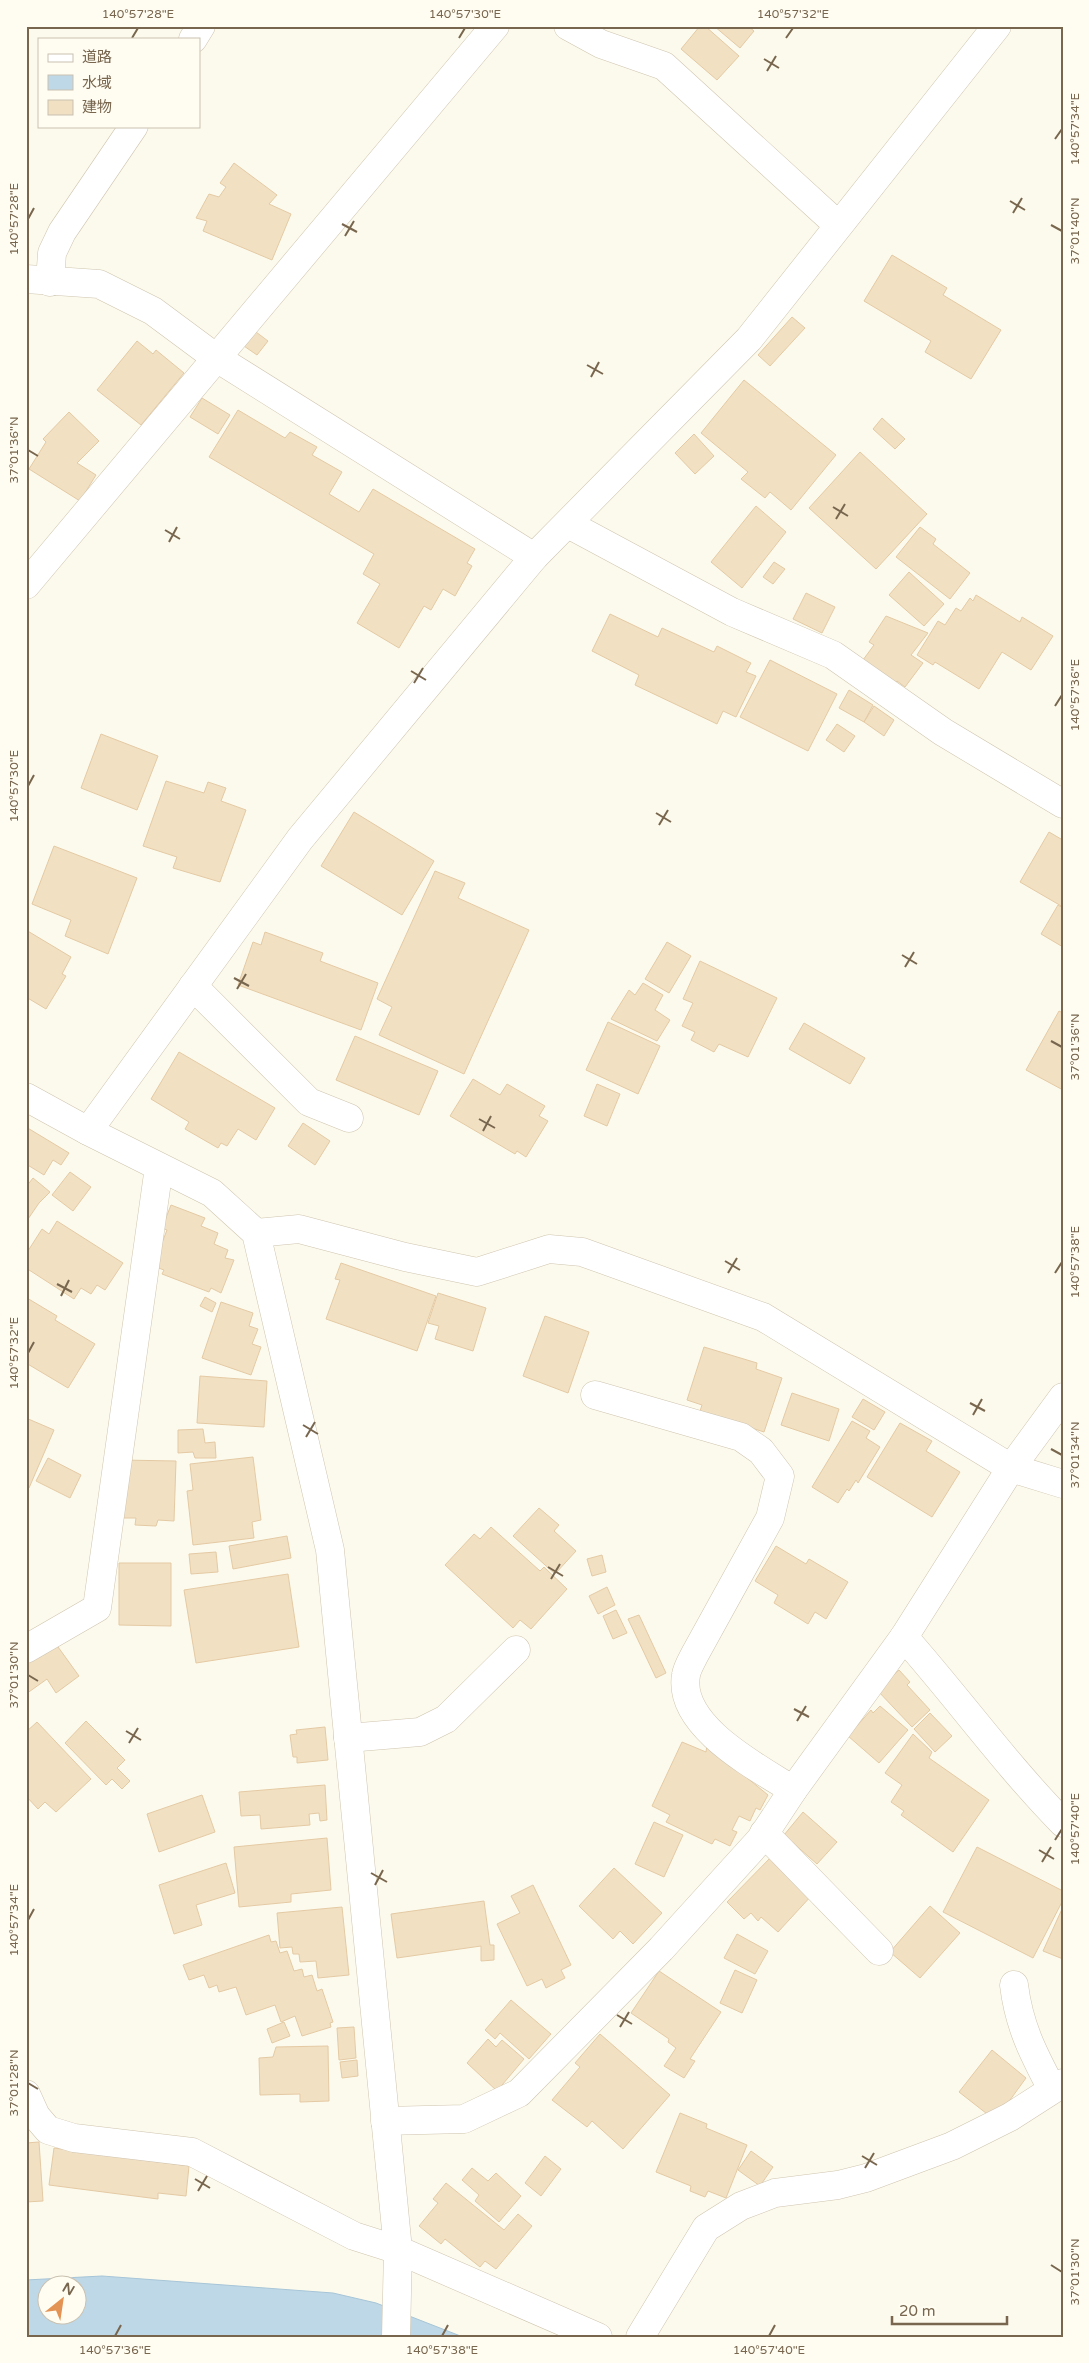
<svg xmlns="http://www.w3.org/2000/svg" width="1089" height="2363" viewBox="0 0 1089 2363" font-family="'Varela Round','Noto Sans JP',sans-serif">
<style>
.water{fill:#bfd8e7;stroke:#a6c5d8;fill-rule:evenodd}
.building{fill:#f2e0c3;stroke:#e4caa4}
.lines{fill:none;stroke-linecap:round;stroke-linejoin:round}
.minor-casing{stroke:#cfc5b0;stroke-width:29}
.minor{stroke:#fff;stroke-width:28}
.ticks{fill:none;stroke:#78664e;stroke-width:2}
.neatline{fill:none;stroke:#78664e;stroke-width:2}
.ticks-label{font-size:12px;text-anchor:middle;fill:#78664e}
</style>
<rect width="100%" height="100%" fill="#fcfaec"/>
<path class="water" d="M102,2276L333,2293L376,2303L463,2337H26V2280ZM48,2286H78V2316H48Z"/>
<g class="building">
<path d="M700,26H705L739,56L717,80L681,49Z"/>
<path d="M714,26H748L754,31L740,48Z"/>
<path d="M234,163L277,195L269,204L291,214L272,260L203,231L207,221L196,218L209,194L219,197L226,187L220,183Z"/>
<path d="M892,255L947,288L943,295L1001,330L971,379L925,352L931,341L864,301Z"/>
<path d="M792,317L805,328L770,366L758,355Z"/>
<path d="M252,329L268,341L257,355L241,344Z"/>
<path d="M137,341L153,354L156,350L184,373L141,425L97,390Z"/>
<path d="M744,380L836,455L791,510L770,492L765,498L741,479L748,472L701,433Z"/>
<path d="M202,398L230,415L218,434L190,417Z"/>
<path d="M238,410L285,438L290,432L317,447L312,455L342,472L329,494L359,512L373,489L475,549L467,563L472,566L455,596L443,589L431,610L424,606L399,648L357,623L380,584L363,574L374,554L209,457Z"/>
<path d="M69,412L99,441L77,463L96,475L80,501L29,469L46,442L43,439Z"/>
<path d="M882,418L905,439L895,449L873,429Z"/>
<path d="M694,434L714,456L695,474L675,453Z"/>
<path d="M860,452L927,514L876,569L809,508Z"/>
<path d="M756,506L786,532L742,588L711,562Z"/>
<path d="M920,527L936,539L933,544L970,573L950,599L896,557Z"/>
<path d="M774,562L785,569L773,584L763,577Z"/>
<path d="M909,572L944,604L924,626L889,595Z"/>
<path d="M806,593L835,607L822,633L793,619Z"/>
<path d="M976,595L1020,622L1022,617L1053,636L1031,670L1002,652L979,689L935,662L933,665L917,655L938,621L945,625L956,608L961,611L970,598L973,601Z"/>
<path d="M610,614L658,637L662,628L714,652L717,646L751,663L746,672L756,676L736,717L723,711L717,724L635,685L639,675L592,651Z"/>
<path d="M886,616L928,633L911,655L923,663L905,687L897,681L892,687L860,664L874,645L869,642Z"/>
<path d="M770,660L837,694L808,751L740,717Z"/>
<path d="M849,690L873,705L864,722L839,708Z"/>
<path d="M874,706L894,720L884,736L864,722Z"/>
<path d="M837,724L855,736L844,752L826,740Z"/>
<path d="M101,734L158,756L137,810L81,788Z"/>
<path d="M166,781L204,793L208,782L226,788L221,801L246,810L220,882L173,868L177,857L143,846Z"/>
<path d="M354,812L434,861L402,915L321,866Z"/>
<path d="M1049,832L1061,839L1063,835V907L1020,882Z"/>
<path d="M54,846L137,878L108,954L65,936L71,920L32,904Z"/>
<path d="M435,871L465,883L458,898L529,930L464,1074L379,1035L392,1007L377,999Z"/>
<path d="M1058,905L1063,908V947L1041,934Z"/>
<path d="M26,930L71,957L62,974L66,976L46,1009L26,997Z"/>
<path d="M265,932L323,953L320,961L378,983L361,1030L238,985L253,942L261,945Z"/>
<path d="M667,942L691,956L669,993L645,979Z"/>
<path d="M700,961L777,998L748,1057L719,1044L714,1052L691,1040L695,1032L682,1026L693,1003L683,999Z"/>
<path d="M643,983L663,995L655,1010L670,1020L657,1041L611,1019L629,990L635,995Z"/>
<path d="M1059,1011L1063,1013V1090L1026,1070Z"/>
<path d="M608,1022L660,1046L638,1094L586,1070Z"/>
<path d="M804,1023L865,1058L850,1084L789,1049Z"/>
<path d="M355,1036L438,1071L419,1115L336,1080Z"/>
<path d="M179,1052L275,1108L256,1140L238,1129L227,1146L221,1143L218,1148L185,1129L189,1122L151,1099Z"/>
<path d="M473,1079L500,1095L507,1084L545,1106L539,1116L548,1121L526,1157L517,1151L515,1154L450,1116Z"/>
<path d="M597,1084L620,1094L607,1126L584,1116Z"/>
<path d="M303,1123L330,1141L315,1165L288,1146Z"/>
<path d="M26,1127L69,1153L61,1165L53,1160L44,1175L26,1164Z"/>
<path d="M70,1172L91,1187L73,1211L52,1195Z"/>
<path d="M33,1178L50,1192L39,1203L26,1222V1187Z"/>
<path d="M171,1205L205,1218L201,1226L218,1233L214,1244L228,1250L225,1258L234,1260L221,1293L211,1288L209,1292L162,1274L164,1270L153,1266L167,1230L162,1228Z"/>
<path d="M57,1221L123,1263L105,1290L97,1285L91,1294L81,1288L74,1299L26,1268V1254L42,1229L49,1234Z"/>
<path d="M341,1263L436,1296L417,1351L326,1319L340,1280L335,1279Z"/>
<path d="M438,1293L486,1308L473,1351L435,1339L439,1326L428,1323Z"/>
<path d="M205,1297L216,1303L212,1312L200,1306Z"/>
<path d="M27,1298L57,1316L55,1320L95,1344L68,1388L26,1363Z"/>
<path d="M221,1302L253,1313L249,1326L258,1329L252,1344L261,1347L251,1375L202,1358Z"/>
<path d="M545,1316L589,1332L568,1393L523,1376Z"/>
<path d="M704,1347L757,1363L756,1369L782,1378L764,1432L700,1411L702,1405L687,1400Z"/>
<path d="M200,1376L267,1381L264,1427L197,1423Z"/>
<path d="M792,1393L839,1409L829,1441L781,1425Z"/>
<path d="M863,1399L885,1412L874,1430L852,1417Z"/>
<path d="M26,1418L54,1430L29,1488L26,1487Z"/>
<path d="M852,1421L870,1431L866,1438L880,1447L858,1483L856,1480L849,1491L847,1489L838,1503L812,1487Z"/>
<path d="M900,1423L932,1441L926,1451L960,1472L932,1517L867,1477Z"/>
<path d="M203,1429L205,1443L215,1442L216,1458H195L193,1452L178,1453V1430Z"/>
<path d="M253,1457L261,1520L252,1522L254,1538L193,1545L187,1491L193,1490L190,1464Z"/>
<path d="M48,1458L81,1475L70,1498L36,1481Z"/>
<path d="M121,1460L176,1461L174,1521L158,1520L156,1526L135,1525L136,1518H118Z"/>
<path d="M539,1508L559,1525L554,1531L576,1551L555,1574L513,1536Z"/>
<path d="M491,1527L540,1571L544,1567L567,1589L531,1629L520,1620L513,1628L445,1565L474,1534L480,1539Z"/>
<path d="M287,1536L291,1558L233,1569L229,1546Z"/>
<path d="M776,1546L806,1564L809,1559L848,1582L826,1619L815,1612L808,1624L774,1603L778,1595L755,1581Z"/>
<path d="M216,1552L218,1572L191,1574L189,1554Z"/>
<path d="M602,1555L606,1572L592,1576L587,1559Z"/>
<path d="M119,1563H171V1626L119,1625Z"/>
<path d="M288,1574L299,1647L196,1663L184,1590Z"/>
<path d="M607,1587L615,1605L598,1614L589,1596Z"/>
<path d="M616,1610L627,1633L613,1639L603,1616Z"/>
<path d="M639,1615L666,1673L656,1678L628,1619Z"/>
<path d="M53,1640L79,1676L56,1693L47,1679L26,1694V1651Z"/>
<path d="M899,1670L910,1682L907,1685L930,1710L912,1727L877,1690Z"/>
<path d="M880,1706L908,1730L879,1763L848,1736L871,1710L873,1713Z"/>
<path d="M930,1713L952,1736L935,1752L914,1729Z"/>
<path d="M86,1721L125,1760L117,1768L130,1781L122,1789L112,1779L106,1785L65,1743Z"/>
<path d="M37,1722L91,1779L56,1812L45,1802L38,1809L26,1796V1732Z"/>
<path d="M325,1727L328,1760L297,1763V1757H293L290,1735L297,1734L296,1730Z"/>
<path d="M913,1734L932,1752L929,1758L989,1800L953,1852L901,1815L904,1811L891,1802L902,1785L885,1773Z"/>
<path d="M682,1742L706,1752L707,1745L768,1795L760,1810L756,1808L750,1821L739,1816L732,1830L737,1832L730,1846L715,1839L712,1844L666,1822L670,1815L652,1806Z"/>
<path d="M325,1785L327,1820L320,1821L319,1813L309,1814L310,1825L261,1829L260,1815L241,1816L239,1792Z"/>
<path d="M202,1795L215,1832L159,1852L147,1814Z"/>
<path d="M803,1812L837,1842L817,1864L784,1835Z"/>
<path d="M654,1822L683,1835L664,1877L635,1864Z"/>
<path d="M327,1838L331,1890L291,1894V1902L239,1907L234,1847Z"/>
<path d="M977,1847L1063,1891V1900L1033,1958L943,1912Z"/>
<path d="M773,1855L813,1894L778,1932L761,1917L758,1921L751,1913L744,1919L727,1902Z"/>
<path d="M226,1863L235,1893L196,1905L202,1925L174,1934L159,1885Z"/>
<path d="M614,1868L662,1913L633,1944L620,1931L613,1939L579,1906Z"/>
<path d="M533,1885L571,1965L561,1970L565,1978L546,1988L542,1979L527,1986L497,1924L520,1913L511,1896Z"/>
<path d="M484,1901L490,1945H494V1960L481,1961V1946L397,1958L391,1914Z"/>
<path d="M930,1906L960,1933L920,1978L890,1952Z"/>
<path d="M342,1907L349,1975L318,1978L316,1961L300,1962L299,1954H293L292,1947L280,1948L277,1913Z"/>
<path d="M1062,1909L1063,1910V1959L1043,1951Z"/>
<path d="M737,1934L768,1951L755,1974L724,1958Z"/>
<path d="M269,1935L271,1942L276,1941L280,1953L287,1951L294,1971L302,1969L304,1977L312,1975L317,1991L322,1989L333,2022L330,2023L331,2027L302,2036L295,2016L281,2022L275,2005L246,2015L236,1987L219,1992L217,1985L209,1988L204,1975L189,1980L183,1965Z"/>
<path d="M735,1970L757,1980L742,2013L720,2003Z"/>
<path d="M659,1971L721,2012L690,2059L695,2061L684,2078L664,2066L676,2048L668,2042L669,2039L631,2013Z"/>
<path d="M511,2000L551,2034L529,2059L500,2033L495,2039L485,2030Z"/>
<path d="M284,2022L290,2036L272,2043L267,2029Z"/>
<path d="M354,2027L356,2058L339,2060L337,2028Z"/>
<path d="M600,2034L670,2095L623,2149L592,2121L587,2127L552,2100L580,2067L575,2063Z"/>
<path d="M488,2039L496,2047L502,2040L524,2059L497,2091L467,2063Z"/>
<path d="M328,2046L329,2101L300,2102V2094L260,2095L259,2058L273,2057L276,2047Z"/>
<path d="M992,2050L1026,2078L1010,2100L991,2117L959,2092Z"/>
<path d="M357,2060L358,2076L342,2078L340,2062Z"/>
<path d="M680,2113L707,2124L706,2128L747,2145L726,2198L708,2191L705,2197L690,2191L691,2186L656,2172Z"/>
<path d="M39,2142L43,2201L26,2202V2143Z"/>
<path d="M54,2148L189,2166L186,2196L158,2193V2199L49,2185Z"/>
<path d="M751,2151L773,2167L760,2186L738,2170Z"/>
<path d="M545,2156L561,2169L541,2196L525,2183Z"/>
<path d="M472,2168L488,2181L496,2173L521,2196L499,2222L475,2201L479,2195L462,2180Z"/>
<path d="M446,2183L504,2230L518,2214L532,2226L496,2269L485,2261L480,2267L445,2239L441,2244L419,2226L438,2203L433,2199Z"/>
</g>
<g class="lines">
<g class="minor-casing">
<g id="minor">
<path d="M568,26L601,44L664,66L838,225"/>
<path d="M193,39L201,26"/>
<path d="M26,279L99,284L153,311L215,357L534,557"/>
<path d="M50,282L52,253L62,232L134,126"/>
<path d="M568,524L732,612L833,655L943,732L1063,804"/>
<path d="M26,585L495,26"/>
<path d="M193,986L309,1102L349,1118"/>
<path d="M26,1097L88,1131L212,1193L256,1233L330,1550L398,2250L396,2337"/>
<path d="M88,1131L300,839L534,557L749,339L997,26"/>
<path d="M256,1233L299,1229L405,1257L477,1272L549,1249L582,1252L763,1317L1011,1468L1063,1484"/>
<path d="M595,1395L741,1437L761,1451L780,1476L770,1518L695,1654C692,1660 687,1668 686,1675C677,1726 757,1767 793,1790"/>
<path d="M904,1637C958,1698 1006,1765 1063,1823"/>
<path d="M26,1649L97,1608L159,1167"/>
<path d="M348,1738L420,1732L446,1719L516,1650"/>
<path d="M764,1833L879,1951"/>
<path d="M1014,1985C1019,2026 1033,2053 1052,2089"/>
<path d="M26,2094L36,2116L48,2130L74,2138L192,2152L354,2236L398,2250L598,2337"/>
<path d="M385,2121L464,2119L519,2093L661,1949L760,1840L793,1790L904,1637L1011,1468L1063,1397"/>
<path d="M640,2337L706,2228L741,2206L775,2193L838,2185L866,2178L952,2146L1010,2117L1063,2083"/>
</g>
</g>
<use href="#minor" class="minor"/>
</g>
<path class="ticks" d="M132,38L138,28M459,38L465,28M786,38L793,28M764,59L779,68M767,71L776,56M1055,139L1062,129M1010,201L1025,210M1013,213L1022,198M28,219L34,208M342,224L357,232M1051,225L1062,231M345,236L354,221M587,365L603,374M591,377L599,362M28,450L38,456M833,507L848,516M836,519L845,504M165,530L180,539M169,542L177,527M411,671L426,680M414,683L423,668M1055,706L1062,695M28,786L34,775M656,813L671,822M659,825L668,810M902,955L917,964M905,967L914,952M234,978L249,986M237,989L246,974M1051,1041L1062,1047M479,1119L495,1128M483,1131L491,1116M725,1261L740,1270M728,1273L737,1258M1055,1273L1062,1262M57,1284L72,1292M61,1296L69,1280M28,1353L34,1342M970,1403L985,1411M973,1415L982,1399M303,1425L318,1434M306,1437L315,1422M1051,1449L1062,1455M548,1567L563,1576M551,1579L560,1564M28,1675L38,1681M794,1709L809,1717M797,1721L806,1706M126,1731L141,1740M129,1743L138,1728M1055,1840L1062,1829M1039,1850L1054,1859M1042,1862L1051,1847M371,1873L387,1882M375,1885L383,1870M28,1920L34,1909M617,2015L632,2024M620,2027L629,2012M28,2083L38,2089M862,2156L877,2165M865,2168L874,2153M195,2179L210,2188M198,2191L207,2176M1051,2265L1062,2272M115,2336L121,2325M442,2336L448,2325M769,2336L775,2325"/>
<rect width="1089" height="2363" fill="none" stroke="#fffdf2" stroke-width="55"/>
<rect x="38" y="38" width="162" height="90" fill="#fffdf2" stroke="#c9c1b0"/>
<rect x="48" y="54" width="25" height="8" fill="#ffffff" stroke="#c9c1b0"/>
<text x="82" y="62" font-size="15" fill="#78664e">道路</text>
<rect x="48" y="75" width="25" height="15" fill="#bfd8e7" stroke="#c9c1b0"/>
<text x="82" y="88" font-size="15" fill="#78664e">水域</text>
<rect x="48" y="100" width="25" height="15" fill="#f2e0c3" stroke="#c9c1b0"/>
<text x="82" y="112" font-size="15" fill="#78664e">建物</text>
<g transform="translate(62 2300) rotate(30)"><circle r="24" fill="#fffdf2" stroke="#c9c1b0"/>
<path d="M0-4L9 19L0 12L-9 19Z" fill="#e39354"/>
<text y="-8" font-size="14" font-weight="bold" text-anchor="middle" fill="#78664e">N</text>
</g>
<path d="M892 2316v8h115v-8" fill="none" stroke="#78664e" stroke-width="2.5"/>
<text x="899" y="2316" font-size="15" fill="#78664e" stroke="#fffdf2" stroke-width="4" paint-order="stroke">20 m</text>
<rect x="28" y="28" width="1034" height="2308" class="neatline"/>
<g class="ticks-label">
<text x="138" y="18">140°57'28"E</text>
<text x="465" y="18">140°57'30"E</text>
<text x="793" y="18">140°57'32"E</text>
<text transform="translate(1075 129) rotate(-90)" y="4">140°57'34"E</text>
<text transform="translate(14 219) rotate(-90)" y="4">140°57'28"E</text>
<text transform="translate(1075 231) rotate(-90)" y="4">37°01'40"N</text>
<text transform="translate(14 450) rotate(-90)" y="4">37°01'36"N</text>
<text transform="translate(1075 695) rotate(-90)" y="4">140°57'36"E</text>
<text transform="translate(14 786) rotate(-90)" y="4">140°57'30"E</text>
<text transform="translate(1075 1047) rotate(-90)" y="4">37°01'36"N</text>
<text transform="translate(1075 1262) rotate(-90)" y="4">140°57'38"E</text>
<text transform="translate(14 1353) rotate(-90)" y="4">140°57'32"E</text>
<text transform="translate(1075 1455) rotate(-90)" y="4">37°01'34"N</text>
<text transform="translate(14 1675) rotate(-90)" y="4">37°01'30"N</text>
<text transform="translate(1075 1829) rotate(-90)" y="4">140°57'40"E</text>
<text transform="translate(14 1920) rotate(-90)" y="4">140°57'34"E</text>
<text transform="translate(14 2083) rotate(-90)" y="4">37°01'28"N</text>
<text transform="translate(1075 2272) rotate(-90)" y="4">37°01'30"N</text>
<text x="115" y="2354">140°57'36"E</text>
<text x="442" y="2354">140°57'38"E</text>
<text x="769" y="2354">140°57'40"E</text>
</g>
</svg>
